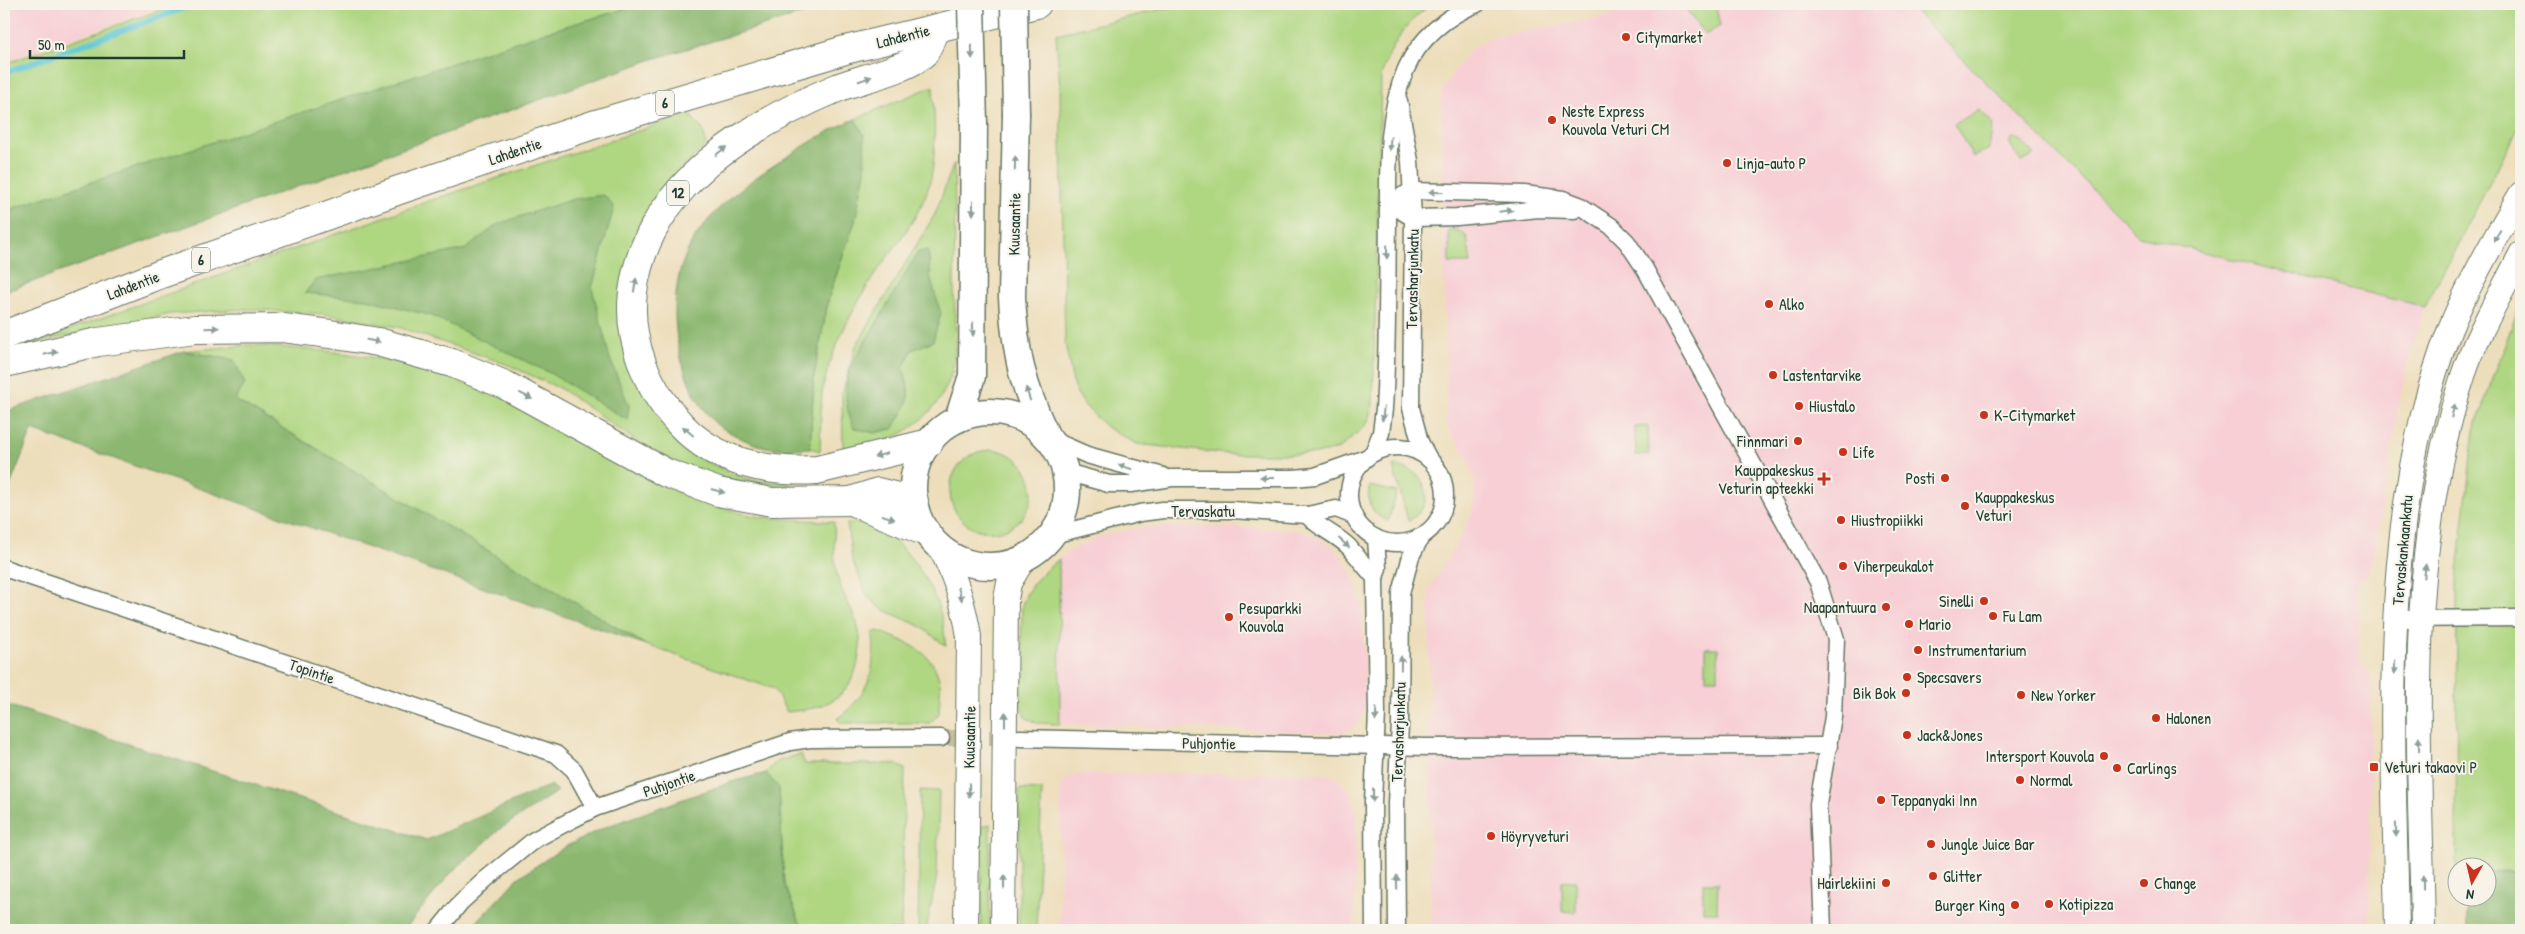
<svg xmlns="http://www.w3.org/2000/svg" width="2525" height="934" viewBox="0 0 2525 934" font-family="'Patrick Hand',sans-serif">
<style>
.built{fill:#f7cfd5}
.green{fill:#afd681;stroke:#678a5a}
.forest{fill:#8bb76f;stroke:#557a52}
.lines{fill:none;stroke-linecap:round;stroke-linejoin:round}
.stream{stroke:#5cc6d8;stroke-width:6}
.street-tunnel{stroke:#c4bea0;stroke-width:16;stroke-dasharray:16 8;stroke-linecap:butt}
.street-casing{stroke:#677563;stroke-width:19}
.secondary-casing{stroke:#677563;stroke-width:26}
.primary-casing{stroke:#677563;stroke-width:29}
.highway-casing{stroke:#677563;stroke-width:30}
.street{stroke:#fff;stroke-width:16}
.secondary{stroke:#fff;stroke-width:24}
.primary{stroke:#fff;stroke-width:26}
.highway{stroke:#fff;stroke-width:28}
.primary-bridge-casing{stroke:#677563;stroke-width:29;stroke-linecap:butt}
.primary-bridge{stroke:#fff;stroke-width:26}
.oneway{fill:#8f9e9a}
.poi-dot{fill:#c8321e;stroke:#f7f3e8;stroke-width:2}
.labels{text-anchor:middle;stroke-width:4;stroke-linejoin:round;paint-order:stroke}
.shield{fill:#f7f3e8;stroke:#60746a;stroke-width:1}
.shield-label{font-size:15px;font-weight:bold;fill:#1f3d34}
.street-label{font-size:16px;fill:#1f3d34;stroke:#f7f3e8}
.poi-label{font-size:16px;fill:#1f3d34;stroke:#f7f3e8;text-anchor:start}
</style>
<rect width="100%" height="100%" fill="#f7f3e8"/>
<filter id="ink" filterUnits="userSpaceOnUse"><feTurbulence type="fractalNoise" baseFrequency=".02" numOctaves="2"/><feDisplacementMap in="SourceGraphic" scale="10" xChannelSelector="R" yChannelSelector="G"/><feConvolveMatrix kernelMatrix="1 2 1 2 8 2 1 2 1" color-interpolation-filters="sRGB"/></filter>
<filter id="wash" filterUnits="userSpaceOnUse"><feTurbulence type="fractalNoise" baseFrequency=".0096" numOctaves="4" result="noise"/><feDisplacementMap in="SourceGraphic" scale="20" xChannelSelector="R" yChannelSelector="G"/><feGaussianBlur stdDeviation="1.12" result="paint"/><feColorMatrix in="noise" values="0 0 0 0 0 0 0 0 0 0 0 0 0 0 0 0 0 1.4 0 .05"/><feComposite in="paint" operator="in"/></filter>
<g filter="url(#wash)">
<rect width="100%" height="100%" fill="#eddebb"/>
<g class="built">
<path d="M4,4H169L4,62Z"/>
<path d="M1671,4H1908L2139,236L2425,307L2404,375L2370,573L2358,581L2359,661L2371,676L2369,930H1431L1429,590L1462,535L1472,512L1475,495L1474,479L1468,458L1447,426L1441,94L1454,71L1470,50L1488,39Z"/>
<path d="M1206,526L1284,529L1305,533L1321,539L1334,548L1345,562L1355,580L1362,607L1366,700L1364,714L1356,725L1344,733L1060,724L1059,559L1072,549L1101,536L1144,527Z"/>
<path d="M1319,773L1336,776L1352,794L1356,815L1354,930H1060L1061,787L1066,779L1077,774Z"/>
</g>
<g class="green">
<path d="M178,4H642L546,32L4,218V64Z"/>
<path d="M1184,4H1433C1406,20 1391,46 1381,76L1373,405L1367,424L1339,449L1316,454H1228L1137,444L1106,427L1085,406L1074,388L1065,343L1060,88L1056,34Z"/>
<path d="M1685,4H1731L1716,7L1720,26L1705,35L1686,9Z"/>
<path d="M1908,4H2521V123L2425,307L2139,236Z"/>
<path d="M933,86C934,117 937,148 931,178C922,218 891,249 870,282C850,315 828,355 822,394C820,413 821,432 820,451L810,448L814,376L829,296L855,221L864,135L855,119Z"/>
<path d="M1979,110L1993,123L1989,149L1973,157L1954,124Z"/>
<path d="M689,114L703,130L706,145L677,173L650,209L624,328L701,459L737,476L760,481L790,483L789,488L718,478L682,465L639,443L561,389L506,364L398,327L325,314L246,309L171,314L25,345L426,202Z"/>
<path d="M2013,138L2020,140L2035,155L2021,162L2010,145V140Z"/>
<path d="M954,163C955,203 955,244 954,284C954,312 959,345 952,371C939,421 891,446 843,451L842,394L856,346L935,214Z"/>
<path d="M1449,229L1460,231L1467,237L1471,263H1449Z"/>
<path d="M2521,301V871H2488V866H2458L2456,871L2457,579L2474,430Z"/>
<path d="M249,345C332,350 416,358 493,392C540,413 583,443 628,468C663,487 702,503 740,513C767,520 806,519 834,522C835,539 833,559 837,575C842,596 856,614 859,632C862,643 859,656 857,666C847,702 820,709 787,712L774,689L646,645L235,400L234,360L184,351Z"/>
<path d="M1648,426L1649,454L1636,455L1635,427Z"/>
<circle cx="991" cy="491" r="41"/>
<path d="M1393,466C1427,467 1439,505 1408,521Z"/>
<path d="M1370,486L1397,492L1388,521C1373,516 1365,502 1370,486Z"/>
<path d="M858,522C898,530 930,577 941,615C944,624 944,635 946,646L920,626L884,610L873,602L865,592L852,559L847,523Z"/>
<path d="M1059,559L1060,724L1036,723L1025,717L1020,704L1022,605C1029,584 1042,573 1059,559Z"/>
<path d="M878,631C903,641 932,649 939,679C942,689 939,703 939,714L930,723H841L837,719C869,695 876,671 873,633Z"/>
<rect x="1706" y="648" width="12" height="30"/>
<path d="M801,754L805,764H896L905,769L901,930H803L784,884L779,789L766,773L776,762Z"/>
<path d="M1019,789L1042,790L1036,930H1021L1019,923Z"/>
<path d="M920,790L939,791L937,876L926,930H918Z"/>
<path d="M990,824V930H981L982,826Z"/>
<path d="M1562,881H1576V912L1562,911Z"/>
<path d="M1703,883H1718L1717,912H1703Z"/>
</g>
<g class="forest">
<path d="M642,4H836L653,59L4,292V211L546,32Z"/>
<path d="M855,119L864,135L865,171L855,221L829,296L814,376L810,448C777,450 761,450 731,433C726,430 719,427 715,423C673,380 661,290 694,239C719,201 755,177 793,153C813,140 833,128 855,119Z"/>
<path d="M604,195L614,207L592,288L610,359L629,406L627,420L550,373L432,316L367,299L305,293L315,280L466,249L498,224L573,199Z"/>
<path d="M928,250L931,280L941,314L933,341L912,350L903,368C913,398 909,403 893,429L874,433L854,428C833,382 857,356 879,319C892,296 905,274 918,252Z"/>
<path d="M184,351L234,360L245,384L235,400L646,645L32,430L4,501V412Z"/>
<path d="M4,704L427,840L551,785L558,791L500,829L450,874L404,930H4Z"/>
<path d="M766,773L779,788L784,884L803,930H469L518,878L563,848L605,827L731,782Z"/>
<path d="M2488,872H2521V930H2468L2467,897L2488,896Z"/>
</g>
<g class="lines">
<path class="stream" d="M4,73L195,4"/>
</g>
</g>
<g filter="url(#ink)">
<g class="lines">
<path class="street-tunnel" d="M941,738H1014"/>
<g class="street-casing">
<g id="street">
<path d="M1399,101L1410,161L1413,218L1411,408L1420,442L1429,459"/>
<path d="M1388,203L1412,191L1524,194L1563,199L1579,205L1611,226L1627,242L1645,269L1818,582L1836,639L1833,717L1818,804L1823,930"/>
<path d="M1388,203L1413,218L1457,217L1539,209L1574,210"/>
<path d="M1048,438L1087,455L1163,476"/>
<circle cx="1397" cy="495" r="48"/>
<path d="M1373,453L1381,433L1384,409C1388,346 1387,282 1388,219C1388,169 1386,115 1406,69C1419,39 1447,15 1477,4"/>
<path d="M1066,472L1109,484H1131L1172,478H1294L1315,476L1366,458"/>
<path d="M1307,515C1321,530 1336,534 1349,547C1358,557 1366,568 1375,578"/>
<path d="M1053,535L1140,513L1163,510H1232L1307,515L1336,509L1354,516"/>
<path d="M4,568L556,754L574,770L595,808"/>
<path d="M2397,619L2521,618"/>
<path d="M1019,738L1428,747L1829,746"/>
<path d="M438,930L461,902L486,879L534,840L562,825L595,808L790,742L810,739L941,738"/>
<path d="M1374,930L1373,802L1377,713L1375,578L1378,568L1376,538"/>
<path d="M1397,930L1396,803L1400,725L1401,593L1411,556L1421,537"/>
</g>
</g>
<g class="secondary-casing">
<g id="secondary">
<path d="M941,549C956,578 964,605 969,636L966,930"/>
<path d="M1003,930L1006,599L1009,583L1023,560"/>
<path d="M2397,930C2394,733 2377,516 2450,329C2469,282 2495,237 2521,194"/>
<path d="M2423,930C2420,745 2404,555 2463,376C2477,333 2501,294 2521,254"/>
</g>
</g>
<g class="primary-casing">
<g id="primary">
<path d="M1016,115L1012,297C1015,352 1022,385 1046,435"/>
<circle cx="990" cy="489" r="77"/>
<path d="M958,419L972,376L974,124"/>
</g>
</g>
<g class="highway-casing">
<g id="highway">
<path d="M4,335L161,274L399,190L593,125L845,50L1037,4"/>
<path d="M4,363L98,342L195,329L283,328L330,334L378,342L452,363L505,385L666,473L718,492L772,502L851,501L878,492L914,501"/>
<path d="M929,443L817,470C769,473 717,463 682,426C648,391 627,341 633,292C647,185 747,126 837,88C859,79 909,69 924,53C929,47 932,35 935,29"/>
<path d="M851,501L926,532"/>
</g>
</g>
<use href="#street" class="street"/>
<use href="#secondary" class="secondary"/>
<use href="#primary" class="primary"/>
<use href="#highway" class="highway"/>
<g class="primary-bridge-casing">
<g id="primary-bridge">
<path d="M971,4L974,124"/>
<path d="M1014,4L1016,115"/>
</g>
</g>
<use href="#primary-bridge" class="primary-bridge"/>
</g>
<defs><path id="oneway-solid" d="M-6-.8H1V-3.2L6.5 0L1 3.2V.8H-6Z" transform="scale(1.25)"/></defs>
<g class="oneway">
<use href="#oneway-solid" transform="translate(972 52) rotate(89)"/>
<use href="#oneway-solid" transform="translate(865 79) rotate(-19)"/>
<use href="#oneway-solid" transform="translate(1390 144) rotate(95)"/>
<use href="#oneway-solid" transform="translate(721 151) rotate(-37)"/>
<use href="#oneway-solid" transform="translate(1015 163) rotate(-89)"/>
<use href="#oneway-solid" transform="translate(1436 192) rotate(-179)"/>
<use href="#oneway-solid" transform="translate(973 208) rotate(90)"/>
<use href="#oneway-solid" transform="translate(1506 211) rotate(-6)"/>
<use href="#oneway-solid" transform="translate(2497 236) rotate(119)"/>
<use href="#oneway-solid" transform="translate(1387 252) rotate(91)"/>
<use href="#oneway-solid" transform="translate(635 285) rotate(-81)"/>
<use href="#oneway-solid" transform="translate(212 328) rotate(-2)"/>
<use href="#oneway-solid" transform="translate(973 329) rotate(90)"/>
<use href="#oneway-solid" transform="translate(373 341) rotate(11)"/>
<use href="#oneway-solid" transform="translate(51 353) rotate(-13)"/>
<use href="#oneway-solid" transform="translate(1028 394) rotate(-108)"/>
<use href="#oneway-solid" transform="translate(526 396) rotate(27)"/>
<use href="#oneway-solid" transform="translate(2453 411) rotate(-75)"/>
<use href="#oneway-solid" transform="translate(1383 414) rotate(96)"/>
<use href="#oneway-solid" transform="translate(688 431) rotate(-139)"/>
<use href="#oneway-solid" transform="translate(881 455) rotate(164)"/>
<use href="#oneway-solid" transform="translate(1125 467) rotate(-163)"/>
<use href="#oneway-solid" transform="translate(1267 478) rotate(180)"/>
<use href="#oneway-solid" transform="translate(718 491) rotate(15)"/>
<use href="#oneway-solid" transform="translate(888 517) rotate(19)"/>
<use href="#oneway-solid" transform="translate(1344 543) rotate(42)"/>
<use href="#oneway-solid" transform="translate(2425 571) rotate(-84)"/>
<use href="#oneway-solid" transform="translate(960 594) rotate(74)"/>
<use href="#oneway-solid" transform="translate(1401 663) rotate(-89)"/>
<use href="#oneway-solid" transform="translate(2395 667) rotate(92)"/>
<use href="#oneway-solid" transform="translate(1376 714) rotate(93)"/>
<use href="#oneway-solid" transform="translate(1005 719) rotate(-90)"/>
<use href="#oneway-solid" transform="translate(2419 744) rotate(-91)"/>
<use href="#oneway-solid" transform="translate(969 790) rotate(91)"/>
<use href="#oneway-solid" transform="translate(1373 795) rotate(91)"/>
<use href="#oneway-solid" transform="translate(2396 830) rotate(89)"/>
<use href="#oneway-solid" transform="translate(1004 882) rotate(-90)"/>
<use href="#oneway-solid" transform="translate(1397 882) rotate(-91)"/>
<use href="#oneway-solid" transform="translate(2423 882) rotate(-91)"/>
</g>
</g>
<g class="poi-dot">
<circle cx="1626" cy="37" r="5"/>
<circle cx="1552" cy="120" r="5"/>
<circle cx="1727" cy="163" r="5"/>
<circle cx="1769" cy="304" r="5"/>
<circle cx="1773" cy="375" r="5"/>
<circle cx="1799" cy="406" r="5"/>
<circle cx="1984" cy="415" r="5"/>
<circle cx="1798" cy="441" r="5"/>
<circle cx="1843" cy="452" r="5"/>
<circle cx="1945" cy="478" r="5"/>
<path d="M1821.5 471.5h5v5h5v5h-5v5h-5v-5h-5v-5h5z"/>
<circle cx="1965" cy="506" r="5"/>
<circle cx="1841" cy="520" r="5"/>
<circle cx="1843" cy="566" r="5"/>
<circle cx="1984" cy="601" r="5"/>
<circle cx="1886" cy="607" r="5"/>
<circle cx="1993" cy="616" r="5"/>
<circle cx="1229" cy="617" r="5"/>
<circle cx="1909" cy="624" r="5"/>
<circle cx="1918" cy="650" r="5"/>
<circle cx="1907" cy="677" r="5"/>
<circle cx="1906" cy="693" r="5"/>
<circle cx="2021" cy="695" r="5"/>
<circle cx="2156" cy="718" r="5"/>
<circle cx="1907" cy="735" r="5"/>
<circle cx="2104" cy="756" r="5"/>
<rect x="2369" y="762" width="10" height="10" rx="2.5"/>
<circle cx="2117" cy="768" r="5"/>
<circle cx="2020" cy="780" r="5"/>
<circle cx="1881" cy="800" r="5"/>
<circle cx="1491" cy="836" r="5"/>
<circle cx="1931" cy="844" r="5"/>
<circle cx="1933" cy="876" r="5"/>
<circle cx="1886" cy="883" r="5"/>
<circle cx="2144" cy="883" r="5"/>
<circle cx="2049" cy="904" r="5"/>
<circle cx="2015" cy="905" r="5"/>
</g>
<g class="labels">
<g class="shield">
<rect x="656" y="90.5" width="18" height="25" rx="4"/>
<rect x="667" y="180.5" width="22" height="25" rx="4"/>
<rect x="192" y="247.5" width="18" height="25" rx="4"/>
</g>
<g class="shield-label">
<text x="665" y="108">6</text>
<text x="678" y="198">12</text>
<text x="201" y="265">6</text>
</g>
<g class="street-label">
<text transform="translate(903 36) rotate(-14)" y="6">Lahdentie</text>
<text transform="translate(515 151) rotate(-19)" y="6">Lahdentie</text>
<text transform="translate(1014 224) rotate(-89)" y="6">Kuusaantie</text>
<text transform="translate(1412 279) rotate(-89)" y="6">Tervasharjunkatu</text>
<text transform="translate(133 285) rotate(-21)" y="6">Lahdentie</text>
<text x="1203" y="517">Tervaskatu</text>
<text transform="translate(2402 550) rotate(-85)" y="6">Tervaskankaankatu</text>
<text transform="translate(312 671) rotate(19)" y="6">Topintie</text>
<text transform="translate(1398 732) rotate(-88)" y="6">Tervasharjunkatu</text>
<text transform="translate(969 737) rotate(-89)" y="6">Kuusaantie</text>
<text transform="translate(1209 743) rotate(1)" y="6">Puhjontie</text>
<text transform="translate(669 783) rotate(-19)" y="6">Puhjontie</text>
</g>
<g class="poi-label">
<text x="1636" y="43">Citymarket</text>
<text x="1562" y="117">Neste Express<tspan x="1562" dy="18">Kouvola Veturi CM</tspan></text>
<text x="1737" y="169">Linja-auto P</text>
<text x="1779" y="310">Alko</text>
<text x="1783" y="381">Lastentarvike</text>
<text x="1809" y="412">Hiustalo</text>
<text x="1994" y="421">K-Citymarket</text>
<text x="1788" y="447" text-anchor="end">Finnmari</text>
<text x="1853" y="458">Life</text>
<text x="1814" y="476" text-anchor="end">Kauppakeskus<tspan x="1814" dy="18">Veturin apteekki</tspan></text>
<text x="1935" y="484" text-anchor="end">Posti</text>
<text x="1975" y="503">Kauppakeskus<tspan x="1975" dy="18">Veturi</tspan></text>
<text x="1851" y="526">Hiustropiikki</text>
<text x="1853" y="572">Viherpeukalot</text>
<text x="1974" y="607" text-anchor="end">Sinelli</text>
<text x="1876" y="613" text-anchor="end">Naapantuura</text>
<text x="1239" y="614">Pesuparkki<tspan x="1239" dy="18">Kouvola</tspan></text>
<text x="2003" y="622">Fu Lam</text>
<text x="1919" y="630">Mario</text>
<text x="1928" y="656">Instrumentarium</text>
<text x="1917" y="683">Specsavers</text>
<text x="1896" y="699" text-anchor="end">Bik Bok</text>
<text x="2031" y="701">New Yorker</text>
<text x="2166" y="724">Halonen</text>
<text x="1917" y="741">Jack&amp;Jones</text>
<text x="2094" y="762" text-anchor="end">Intersport Kouvola</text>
<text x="2384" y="773">Veturi takaovi P</text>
<text x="2127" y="774">Carlings</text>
<text x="2030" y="786">Normal</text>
<text x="1891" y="806">Teppanyaki Inn</text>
<text x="1501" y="842">Höyryveturi</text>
<text x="1941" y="850">Jungle Juice Bar</text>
<text x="1943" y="882">Glitter</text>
<text x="1876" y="889" text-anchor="end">Hairlekiini</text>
<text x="2154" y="889">Change</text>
<text x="2059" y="910">Kotipizza</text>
<text x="2005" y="911" text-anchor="end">Burger King</text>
</g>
</g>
<rect width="2525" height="934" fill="none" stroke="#f7f3e8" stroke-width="20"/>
<g transform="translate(2472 882) rotate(188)"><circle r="24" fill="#f7f3e8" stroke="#a1aaa0"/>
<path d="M0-4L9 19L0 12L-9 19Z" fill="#c8321e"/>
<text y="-8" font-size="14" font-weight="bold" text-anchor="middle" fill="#1f3d34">N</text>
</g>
<path d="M30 50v8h154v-8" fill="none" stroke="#1f3d34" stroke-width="2.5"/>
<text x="38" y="50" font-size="15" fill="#1f3d34" stroke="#f7f3e8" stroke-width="4" paint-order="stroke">50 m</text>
</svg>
